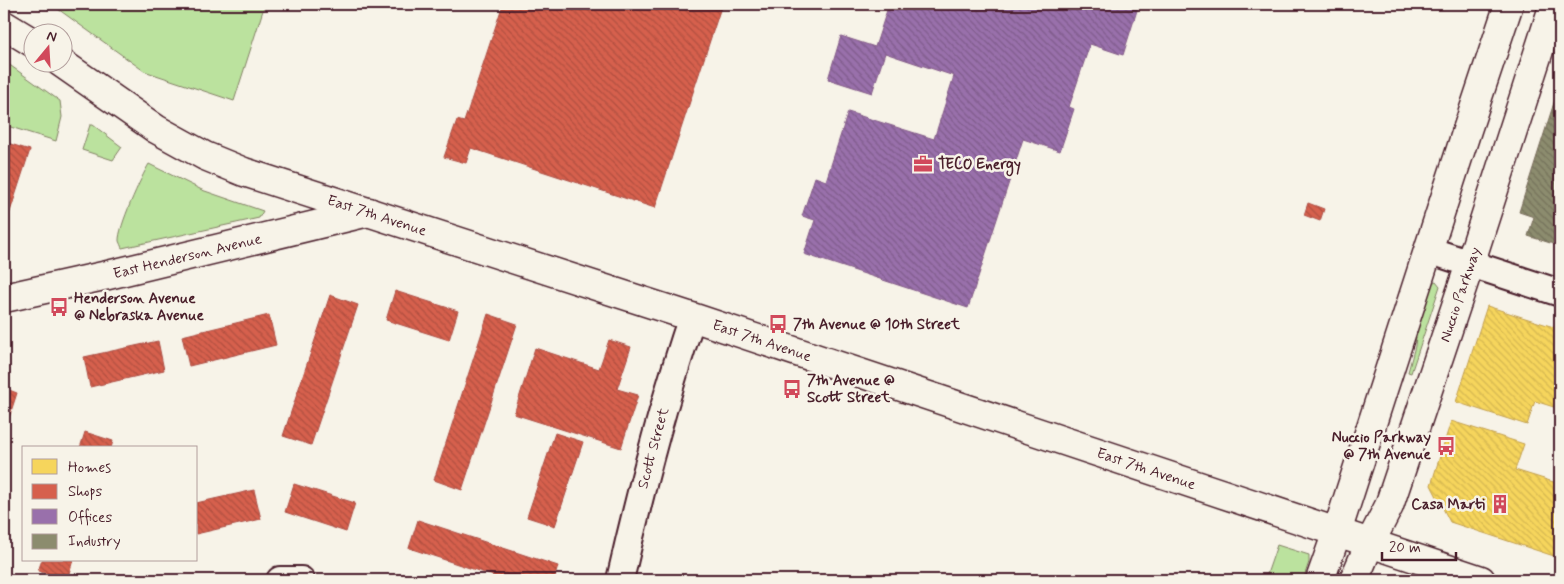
<svg xmlns="http://www.w3.org/2000/svg" width="1564" height="584" viewBox="0 0 1564 584" font-family="Mynerve,sans-serif">
<style>
.grass{fill:#bbe29e;stroke:#828064}
.homes{fill:url(#homes-back-hatch);stroke:#c29e4d}
.shops{fill:url(#shops-back-hatch);stroke:#ac4c43}
.offices{fill:url(#offices-back-hatch);stroke:#815885}
.industry{fill:url(#industry-back-hatch);stroke:#786b5a}
.lines{fill:none;stroke-linecap:round;stroke-linejoin:round}
.street-casing{stroke:#4a1f2b;stroke-width:30}
.secondary-casing{stroke:#4a1f2b;stroke-width:31}
.street{stroke:#f7f3e8;stroke-width:26}
.secondary{stroke:#f7f3e8;stroke-width:28}
.labels{text-anchor:middle;stroke-width:5;stroke-linejoin:round;paint-order:stroke}
.poi-label{font-size:15px;font-weight:bold;fill:#4a1f2b;stroke:#f7f3e8;text-anchor:start}
.street-label{font-size:15px;fill:#4a1f2b;stroke:#f7f3e8}
</style>
<defs>
<pattern id="homes-back-hatch" width="6" height="6" patternUnits="userSpaceOnUse" patternTransform="scale(1.25)"><rect width="6" height="6" fill="#f6d55c"/><path d="M-1 5l2 2M0 0l6 6M5-1l2 2" fill="none" stroke="#d4b650"/></pattern>
<pattern id="shops-back-hatch" width="6" height="6" patternUnits="userSpaceOnUse" patternTransform="scale(1.25)"><rect width="6" height="6" fill="#d6604d"/><path d="M-1 5l2 2M0 0l6 6M5-1l2 2" fill="none" stroke="#b04f40"/></pattern>
<pattern id="offices-back-hatch" width="6" height="6" patternUnits="userSpaceOnUse" patternTransform="scale(1.25)"><rect width="6" height="6" fill="#9970ab"/><path d="M-1 5l2 2M0 0l6 6M5-1l2 2" fill="none" stroke="#7f5b8b"/></pattern>
<pattern id="industry-back-hatch" width="6" height="6" patternUnits="userSpaceOnUse" patternTransform="scale(1.25)"><rect width="6" height="6" fill="#8c8c6e"/><path d="M-1 5l2 2M0 0l6 6M5-1l2 2" fill="none" stroke="#74725b"/></pattern>
</defs>
<rect width="100%" height="100%" fill="#f7f3e8"/>
<filter id="ink" filterUnits="userSpaceOnUse"><feTurbulence type="fractalNoise" baseFrequency=".02" numOctaves="2"/><feDisplacementMap in="SourceGraphic" scale="10" xChannelSelector="R" yChannelSelector="G"/><feConvolveMatrix kernelMatrix="1 2 1 2 8 2 1 2 1" color-interpolation-filters="sRGB"/></filter>
<g filter="url(#ink)">
<g class="grass">
<path d="M51,4H265L234,101L144,71Z"/>
<path d="M4,61L60,101L62,117L56,141L4,125Z"/>
<path d="M90,125H93L122,147L113,160L82,150Z"/>
<path d="M149,164L202,190L263,211L259,218L122,248C121,246 120,243 119,241C118,228 141,177 149,164Z"/>
<path d="M1436,281L1440,286L1411,373L1408,372L1415,346L1421,289Z"/>
<path d="M1277,545L1309,555V562L1303,580H1265Z"/>
</g>
<g class="homes">
<path d="M1487,306L1560,329V409L1535,401L1527,425L1456,402Z"/>
<path d="M1451,421L1524,444L1515,470L1560,484V558L1450,522L1431,485Z"/>
</g>
<g class="shops">
<path d="M503,4H722L655,208L471,148L466,163L444,157L457,120L464,122Z"/>
<path d="M4,142L30,150L8,218L5,217L4,222Z"/>
<path d="M1308,203L1324,209L1320,221L1304,215Z"/>
<path d="M395,291L458,311L449,340L386,320Z"/>
<path d="M330,295L358,305L311,445L283,436Z"/>
<path d="M488,314L517,324L462,490L434,480Z"/>
<path d="M269,315L276,345L189,366L182,336Z"/>
<path d="M609,340L631,347L617,389L638,395L621,448L514,414L535,348L599,369Z"/>
<path d="M158,341L164,370L90,387L84,357Z"/>
<path d="M4,388L17,393L4,433Z"/>
<path d="M85,432L113,441L111,448H80Z"/>
<path d="M555,433L583,442L555,526L527,517Z"/>
<path d="M294,484L355,503L346,532L285,512Z"/>
<path d="M254,490L261,519L196,534V503Z"/>
<path d="M418,520L558,566L554,580H506L409,548Z"/>
<path d="M42,560H73L67,580L38,571Z"/>
</g>
<path class="offices" d="M889,4H1139L1123,55L1090,44L1069,107L1074,109L1060,151L1023,139L968,308L804,254L815,220L802,216L815,177L826,181L848,112L934,139L954,76L885,53L872,93L828,79L841,36L875,47Z"/>
<path class="industry" d="M1560,84V246L1528,236L1534,217L1519,212Z"/>
<g class="lines">
<g class="street-casing">
<g id="street">
<path d="M1428,250L1560,293"/>
<path d="M280,580H301"/>
<path id="s1" d="M620,580C640,492 663,403 692,317"/>
</g>
</g>
<g class="secondary-casing">
<g id="secondary">
<path d="M4,25L32,42"/>
<path id="s2" d="M60,62L156,129L205,156L244,172L692,317L1481,580"/>
<path id="s3" d="M4,298L108,275L369,212"/>
<path d="M1320,580L1337,532L1467,130L1509,4"/>
<path id="s4" d="M1354,580L1370,543L1389,506L1470,264L1554,4"/>
</g>
</g>
<use href="#street" class="street"/>
<use href="#secondary" class="secondary"/>
</g>
</g>
<defs>
<g id="office-bare" transform="scale(1.5)"><path d="M-6-3h4V-5.5h4V-3h4V5H-6ZM-1-4.5V-3h2v-1.5ZM-6 0V1H6V0Z" fill="#d1495b" stroke="#f7f3e8" stroke-width="2.5" paint-order="stroke"/></g>
<g id="bus-bare" transform="scale(1.5)"><path d="M-5-6H5V4H4V6H2V4H-2V6H-4V4H-5ZM-3.5-4V0h7V-4ZM-3.5 1.2v1.5H-2V1.2ZM2 1.2v1.5H3.5V1.2Z" fill="#d1495b" stroke="#f7f3e8" stroke-width="2.5" paint-order="stroke"/></g>
<g id="building-bare" transform="scale(1.5)"><path d="M-4-6H4V6H1V3H-1V6H-4ZM-2.5-4.3h1.7v1.8h-1.7ZM.8-4.3h1.7v1.8H.8ZM-2.5-1h1.7V.8h-1.7ZM.8-1h1.7V.8H.8Z" fill="#d1495b" stroke="#f7f3e8" stroke-width="2.5" paint-order="stroke"/></g>
</defs>
<g fill-rule="evenodd">
<use href="#office-bare" x="923" y="164"/>
<use href="#bus-bare" x="59" y="307"/>
<use href="#bus-bare" x="778" y="324"/>
<use href="#bus-bare" x="792" y="389"/>
<use href="#bus-bare" x="1446" y="446"/>
<use href="#building-bare" x="1500" y="504"/>
</g>
<g class="labels">
<g class="poi-label">
<text x="938" y="169">TECO Energy</text>
<text x="74" y="303">Henderson Avenue<tspan x="74" dy="17">@ Nebraska Avenue</tspan></text>
<text x="793" y="329">7th Avenue @ 10th Street</text>
<text x="807" y="385">7th Avenue @<tspan x="807" dy="17">Scott Street</tspan></text>
<text x="1431" y="442" text-anchor="end">Nuccio Parkway<tspan x="1431" dy="17">@ 7th Avenue</tspan></text>
<text x="1485" y="509" text-anchor="end">Casa Marti</text>
</g>
<g class="street-label">
<text dy="5" stroke="none"><textPath href="#s2" startOffset="355">East 7th Avenue</textPath></text>
<text dy="5" stroke="none"><textPath href="#s3" startOffset="188">East Henderson Avenue</textPath></text>
<text dy="5" stroke="none"><textPath href="#s4" startOffset="305">Nuccio Parkway</textPath></text>
<text dy="5" stroke="none"><textPath href="#s2" startOffset="760">East 7th Avenue</textPath></text>
<text dy="5" stroke="none"><textPath href="#s1" startOffset="136">Scott Street</textPath></text>
<text dy="5" stroke="none"><textPath href="#s2" startOffset="1165">East 7th Avenue</textPath></text>
</g>
</g>
<rect width="1564" height="584" fill="none" stroke="#f7f3e8" stroke-width="20"/>
<rect x="10" y="10" width="1544" height="564" fill="none" stroke="#4a1f2b" stroke-width="2" filter="url(#ink)"/>
<rect x="22" y="446" width="175" height="115" fill="#f7f3e8" stroke="#b29e9c"/>
<rect x="32" y="459" width="25" height="15" fill="#f6d55c" stroke="#b29e9c"/>
<text x="68" y="472" font-size="15" fill="#4a1f2b">Homes</text>
<rect x="32" y="484" width="25" height="15" fill="#d6604d" stroke="#b29e9c"/>
<text x="68" y="496" font-size="15" fill="#4a1f2b">Shops</text>
<rect x="32" y="509" width="25" height="15" fill="#9970ab" stroke="#b29e9c"/>
<text x="68" y="522" font-size="15" fill="#4a1f2b">Offices</text>
<rect x="32" y="534" width="25" height="15" fill="#8c8c6e" stroke="#b29e9c"/>
<text x="68" y="546" font-size="15" fill="#4a1f2b">Industry</text>
<g transform="translate(48 48) rotate(18)"><circle r="24" fill="#f7f3e8" stroke="#b29e9c"/>
<path d="M0-4L9 19L0 12L-9 19Z" fill="#d1495b"/>
<text y="-8" font-size="14" font-weight="bold" text-anchor="middle" fill="#4a1f2b">N</text>
</g>
<path d="M1382 552v8h74v-8" fill="none" stroke="#4a1f2b" stroke-width="2.5"/>
<text x="1389" y="552" font-size="15" fill="#4a1f2b" stroke="#f7f3e8" stroke-width="4" paint-order="stroke">20 m</text>
</svg>
